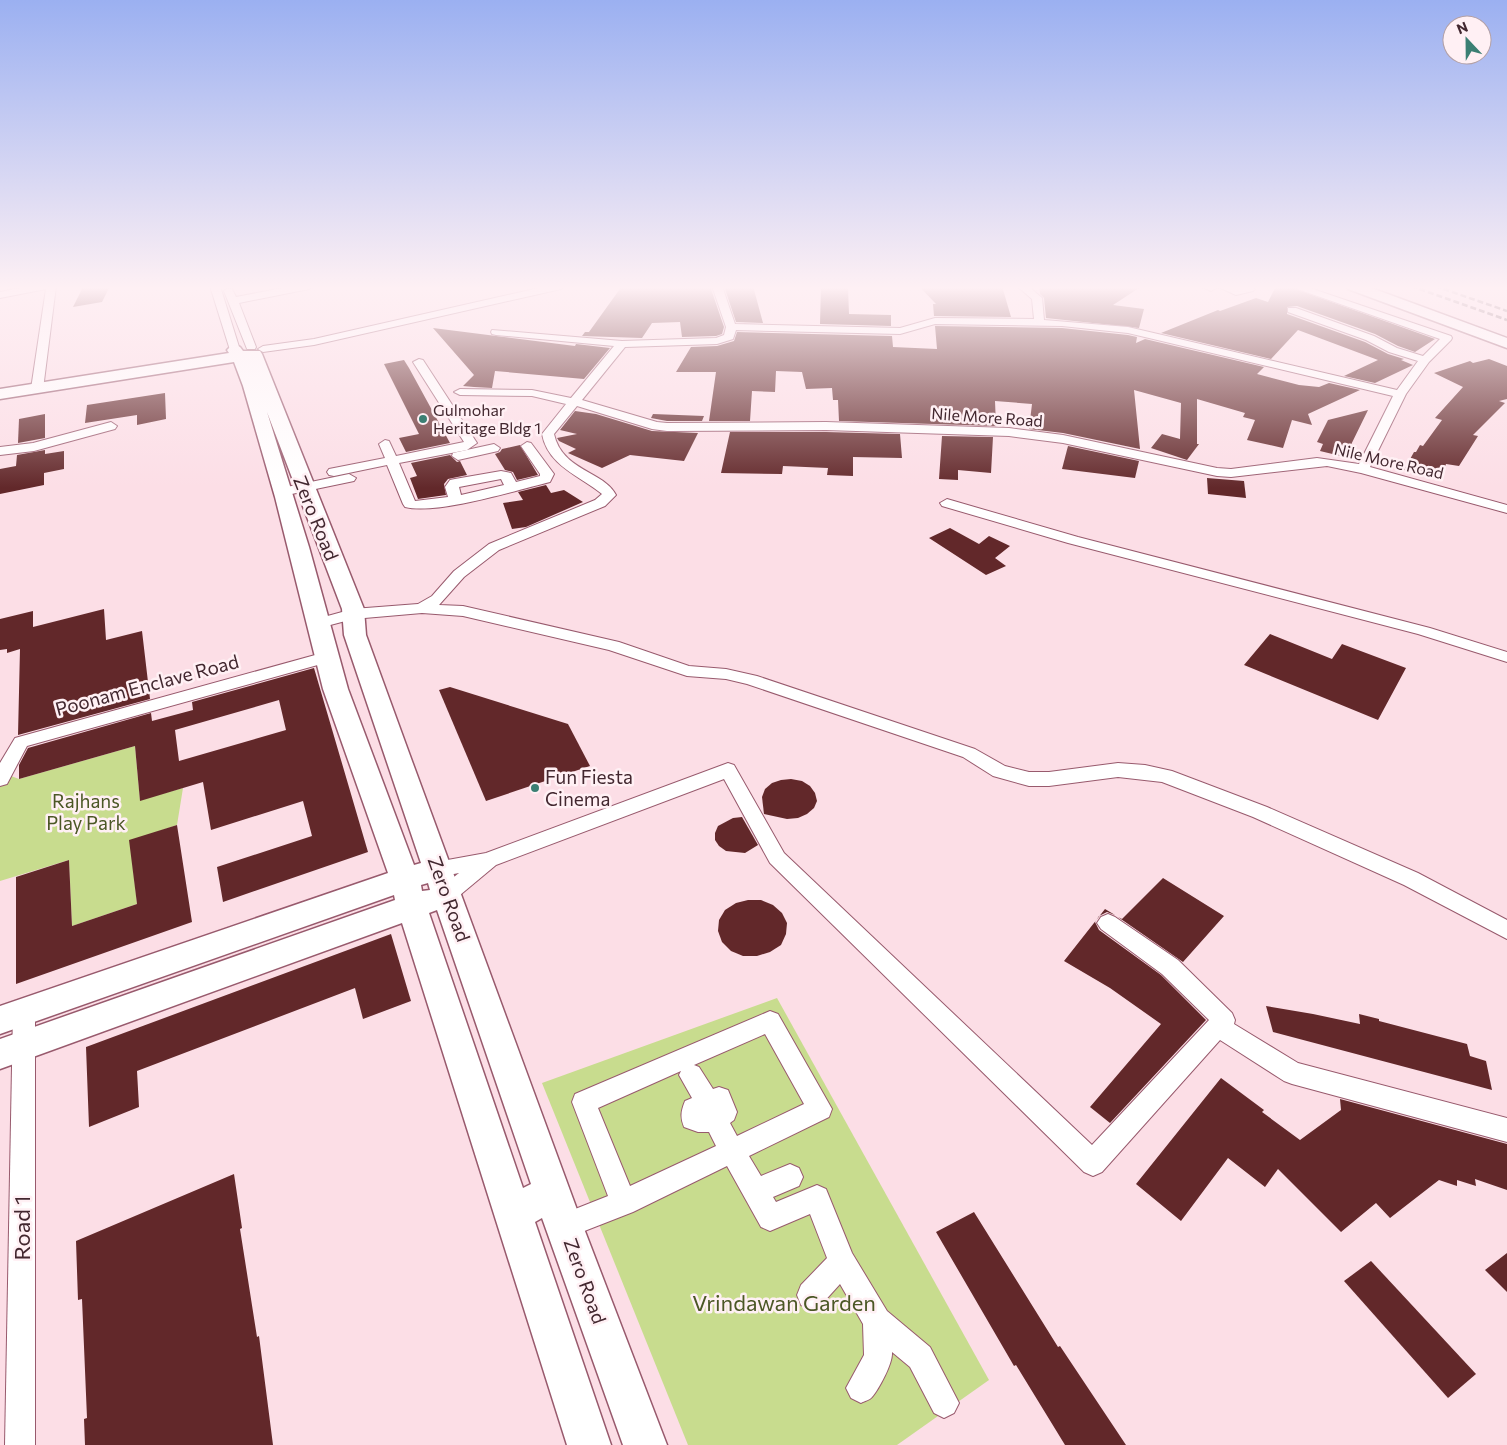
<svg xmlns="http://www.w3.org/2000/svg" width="1507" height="1445" viewBox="0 0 1507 1445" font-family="Commissioner,sans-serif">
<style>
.green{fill:#c8dc8e}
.building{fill:#62282a;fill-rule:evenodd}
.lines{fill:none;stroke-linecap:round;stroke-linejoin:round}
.street-casing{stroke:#985a6d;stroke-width:2}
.secondary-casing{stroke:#985a6d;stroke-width:3}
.street{fill:#fff;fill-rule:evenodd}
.secondary{fill:#fff;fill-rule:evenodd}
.rail{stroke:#6b4f57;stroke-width:2.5;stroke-dasharray:6 3;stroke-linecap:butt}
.poi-dot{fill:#3b7f73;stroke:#fff0f4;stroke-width:2}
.labels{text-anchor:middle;stroke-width:5;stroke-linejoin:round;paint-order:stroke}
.far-poi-label{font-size:16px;fill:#42272f;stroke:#fff0f4;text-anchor:start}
.far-street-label{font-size:16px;fill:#42272f;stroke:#fff0f4}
.street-label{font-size:19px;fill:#42272f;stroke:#fff0f4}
.poi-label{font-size:19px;fill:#42272f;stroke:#fff0f4;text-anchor:start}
.park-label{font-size:19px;fill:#4b5725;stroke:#fff0f4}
.near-street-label{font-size:22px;fill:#42272f;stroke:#fff0f4}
.near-park-label{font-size:22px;fill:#4b5725;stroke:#fff0f4}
</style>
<rect width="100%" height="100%" fill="#fcdee6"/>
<g class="green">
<path d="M135,746L140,800L183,788L177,825L130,841L137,904L72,926L69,860L0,881V779L3,773L19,779Z"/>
<path d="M777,998L989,1380L897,1445H688L542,1083Z"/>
</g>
<g class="building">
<path d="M110,286L102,302L73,307L83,287Z"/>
<path d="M622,286H710L724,327L722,334L716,336L682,337L680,322L652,323L642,338L582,336L585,332H589Z"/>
<path d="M724,286H753L763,323L736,322Z"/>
<path d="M919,286H1002L1011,317L934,316L933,304H936Z"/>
<path d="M1039,286H1142L1113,305L1144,309L1139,328L1046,318L1044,298L1040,294Z"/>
<path d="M1276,286H1287L1435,339L1415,352L1398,346L1375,334L1297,306L1287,307V314L1365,342L1388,354L1404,359L1401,360L1413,365L1375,383L1344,376L1378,360L1298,330L1271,359L1161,333L1218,310L1220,311L1256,298L1268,302Z"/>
<path d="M821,287L848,288L849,314L891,315V326L820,324Z"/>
<path d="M935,326L1062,328L1128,335L1137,337L1136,343L1145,339L1264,367L1257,374L1299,385L1319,387L1329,383L1360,390L1308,414L1312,425L1292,420L1283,448L1247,440L1255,420L1243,417L1245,413L1197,399V444H1199L1187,460L1151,448L1162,434L1180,439L1181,403L1134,390L1140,449L1063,433L1029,429L1032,404L995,401L996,426L839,421L838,400H833L832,388L806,389L802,372L776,371L775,392L752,391L750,421H709L716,372H676L691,347L717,346L734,341L737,332L892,336L893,347L937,349Z"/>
<path d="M433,328L575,346L576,344L610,348L584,379L495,371L492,388L474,387L463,386L474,375Z"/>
<path d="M1489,359L1507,366V399L1499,401L1505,403L1473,435L1478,436L1459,466L1446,464L1441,479L1404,470L1414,452H1416L1420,445L1423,446L1442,420L1435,418L1463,387L1434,373L1470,361L1473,363Z"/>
<path d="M404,360L409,368L450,443L406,452L399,438L419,434L384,364Z"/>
<path d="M165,393L166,419L137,425V415L85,423L87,405Z"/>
<path d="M1368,410L1345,457L1320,451L1323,444L1317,442L1328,420Z"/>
<path d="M575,411L596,414L652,431L698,433L684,461L630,455L602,468L568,453L576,449L559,441L557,438L577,434L560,430Z"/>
<path d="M45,414V438L18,443L19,419Z"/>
<path d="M653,414L704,416L702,421H667L651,418Z"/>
<path d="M730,432H826L900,434L902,458L853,457V476L827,475L828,468L783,466L782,474L721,473Z"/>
<path d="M942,436L993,437L991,473L958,470V480L939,479Z"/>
<path d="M520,445L538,475L517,480L513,472L505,470L495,454L500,452L502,449Z"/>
<path d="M1068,446L1139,461L1135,478L1062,469Z"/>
<path d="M45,450V454L64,451V469L44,473V485L0,494V469L16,466L17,455Z"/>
<path d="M450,455L457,462L460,461L467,475L448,479L444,484L446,495L418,499L410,478L417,476L411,463Z"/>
<path d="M1207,478L1244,481L1246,498L1208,494Z"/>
<path d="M546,485L551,493L564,490L583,502L526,527L512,529L503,503L523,500L518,492Z"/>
<path d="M950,528L979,544L989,536L1010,546L995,558L1006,566L986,575L929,538Z"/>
<path d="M104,609L106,640L142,631L150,699L18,735L20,649L7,653V649L0,650V619L33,611V627Z"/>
<path d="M1270,634L1332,659L1342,644L1406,668L1378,720L1244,665Z"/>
<path d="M314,668L368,852L223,902L217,867L312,836L303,801L211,830L203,782L140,801L135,746L19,779V765L28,748L151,713L152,721L193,710L192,702ZM279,700L286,730L179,761L175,730Z"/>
<path d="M450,687L568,724L590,766L486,801L439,690Z"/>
<path d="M791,779L802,781L810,786L815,793L817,801L814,808L807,814L798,818L787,819L764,814L762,797L765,789L772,783L781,780Z"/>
<path d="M742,817L758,845L745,853L726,851L719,846L715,840V833L718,826L733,818Z"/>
<path d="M177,825L192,922L16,984V877L69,860L72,926L137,904L129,840Z"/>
<path d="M1163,878L1224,916L1183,962L1118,917L1122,919Z"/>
<path d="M748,900H761L773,905L782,913L787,923L786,934L781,945L770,952L757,956H743L731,951L722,942L718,931L719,920L725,910L736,903Z"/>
<path d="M1105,909L1115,915L1107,912L1099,916L1095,922L1099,930L1161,975L1206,1020L1110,1123L1090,1107L1161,1024L1110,988L1064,961Z"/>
<path d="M391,934L411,1001L363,1019L355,988L137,1071L139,1107L89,1127L86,1047Z"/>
<path d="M1266,1006L1313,1014L1360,1024L1359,1014L1379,1019V1021L1467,1044L1470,1056L1486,1061L1492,1090L1273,1032Z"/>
<path d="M1221,1078L1264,1110L1262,1112L1300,1140L1341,1110L1340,1099L1507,1144V1190L1475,1179L1476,1186L1457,1180V1186L1439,1180L1390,1218L1376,1203L1341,1232L1278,1169L1265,1187L1228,1158L1181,1221L1136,1184Z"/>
<path d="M234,1174L242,1228L240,1229L257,1337L259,1336L273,1445H85L84,1419L87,1418L82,1299L78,1300L76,1241Z"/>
<path d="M974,1212L1058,1347L1060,1346L1126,1445H1065L1016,1365L1014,1366L936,1232Z"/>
<path d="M1507,1253V1292L1485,1270Z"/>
<path d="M1371,1261L1476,1374L1448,1398L1344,1281Z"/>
</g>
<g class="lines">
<g class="street-casing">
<g id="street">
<path d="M30,286H56L43,389L37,392L31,389L46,289L0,298V292Z"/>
<path d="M210,286H220L240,350L239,352L235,353L230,350Z"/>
<path d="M293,286H314L309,289L239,303L256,347L255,349H247L224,291L226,289H232L236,297Z"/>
<path d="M548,286H566L561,289L314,345L263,352L258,349L263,346L314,339Z"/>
<path d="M712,286H722L735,324L900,328L935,318L1034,319L1032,299L1017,286H1028L1042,298L1044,320L1128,327L1397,390L1418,361L1389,352L1366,340L1288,312V308H1296L1374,336L1397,348L1423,356L1440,339L1289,286H1304L1451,336L1452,338L1451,340L1429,362L1406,394L1370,467L1507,505V513L1361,473L1327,466L1231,477L1217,476L1063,443L1009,436L826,430L667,431L652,429L577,406L554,434C562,471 604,471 616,495L605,506L499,550L464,577L439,605L463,606L619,642L689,666L726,669L757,676L975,749L1005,766L1029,772H1049L1118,763L1145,765L1172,771L1267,807L1418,873L1507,920V939L1404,885L1253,817L1162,782L1118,777L1049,786H1029L993,776L963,757L747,684L726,679L687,676L609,650L463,616L422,613L353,619L319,628L313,626L311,623L313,620L353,609L418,604L432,596L454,571L489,544L595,500L602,494C580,476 548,466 542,434L566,404L532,396L460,395L454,392L460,389L532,390L571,398L614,346L496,335L492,334L491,332L492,330L622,341L716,338L724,335L726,327ZM935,324L1062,326L1128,333L1393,396L1359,464L1317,458L1231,469L1217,468L1063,435L1009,428L826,422L667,423L657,422L582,400L625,347L717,344L733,339L736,330L900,334Z"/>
<path d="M1199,286H1215L1216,288L1211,291Z"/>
<path d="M1216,286C1223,286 1235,289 1241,288L1239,286H1252L1255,289L1253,291L1236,295Z"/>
<path d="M419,359L423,360L477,443L467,450L399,463L415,501L448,497L445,487L450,480L455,479L501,471L511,473L516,482L540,476V474L521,446L527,442L531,443L554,474L550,482C517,490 437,515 405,507L403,504L387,465L334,476L329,475L327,472L329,469L385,458L379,444L385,440L389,441L396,456L464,442L413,362ZM501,479L504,485L461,495L459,487Z"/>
<path d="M111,422L117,426L115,429L34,451L0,455V447L33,443Z"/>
<path d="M494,444L500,448L498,451L458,460L452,456L453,453Z"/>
<path d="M349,474L356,478L354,481L282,496L275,492L282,488Z"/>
<path d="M947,499L1078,537L1430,628L1507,652V662L1418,634L1068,543L942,506L940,503Z"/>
<path d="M326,652L332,653L334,657L332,661L27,746L7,784L0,786V763L15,738Z"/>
<path d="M728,763L734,765L784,853L1092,1145L1209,1020L1162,974L1101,929L1097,923L1101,917L1108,914L1115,917L1178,960L1232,1013L1235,1020L1234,1024L1298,1063L1507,1118V1142L1292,1084L1284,1081L1220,1040L1102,1172L1093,1176L1084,1172L770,863L724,779L496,865L454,900L447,902L440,900L437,894L440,888L459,873L438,877L431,875L428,869L431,863L486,853Z"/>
<path d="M24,1002L32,1005L35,1012V1445H5L13,1012L16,1005Z"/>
<path d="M770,1011L778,1014L832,1109L829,1117L749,1156L761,1176L790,1164L799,1168L803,1177L799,1186L773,1197L776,1202L817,1185L826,1189L852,1253L887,1311L930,1347L959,1403L954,1413L944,1418L934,1413L910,1367L892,1352C893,1363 879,1389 872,1397C870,1400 864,1401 861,1403L851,1398L846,1388L864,1355L863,1324L840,1284L821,1305L811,1309L801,1305L797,1295L801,1285L827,1258L810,1214L770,1231L761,1227L727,1166L633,1212L564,1239L555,1235L551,1226L555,1217L608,1196L572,1102L575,1094ZM765,1034L804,1104L737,1136L730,1123L734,1120L737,1112L728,1090L719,1087L713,1089L699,1067L694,1065ZM681,1071L679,1075L692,1098L685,1101C681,1111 680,1117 684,1127L698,1132H709L716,1146L630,1186L598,1108Z"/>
</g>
</g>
<g class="secondary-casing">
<g id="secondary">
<path d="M1346,286H1366L1507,338V348L1348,289Z"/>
<path d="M235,345L240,347L243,351H260L262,354L364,609L366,635L409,753L583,1226L667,1445H623L542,1218L535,1222L611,1445H567L402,923L0,1069V1039L395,900L394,895L0,1034V1006L388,873L323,689L275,497L243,386L234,362L0,399V389L229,353L227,350L230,347ZM267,412L342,609L344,635L421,863L414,865L348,689L309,547ZM428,883L430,890L422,891L421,885ZM437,910L531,1184L523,1188L429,913Z"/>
</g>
</g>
<use href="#street" class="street"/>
<use href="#secondary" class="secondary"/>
<g class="rail">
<path d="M1411,286L1507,320"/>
<path d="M1435,286L1507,311"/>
</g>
</g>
<linearGradient id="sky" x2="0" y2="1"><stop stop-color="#9bb0f1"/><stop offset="0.59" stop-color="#fef0f4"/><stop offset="1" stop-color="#fef0f4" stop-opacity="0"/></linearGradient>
<rect width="1507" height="488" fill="url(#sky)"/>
<g class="poi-dot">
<circle cx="423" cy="419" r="5"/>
<circle cx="535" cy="788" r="5"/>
</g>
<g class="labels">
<g class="far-poi-label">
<text x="433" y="416">Gulmohar<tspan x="433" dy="18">Heritage Bldg 1</tspan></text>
</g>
<g class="far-street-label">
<text transform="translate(987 417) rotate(4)" y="6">Nile More Road</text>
<text transform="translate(1389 461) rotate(13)" y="6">Nile More Road</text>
</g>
<g class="street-label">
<text transform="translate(316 518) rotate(68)" y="7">Zero Road</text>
<text transform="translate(147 685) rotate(-15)" y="7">Poonam Enclave Road</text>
<text transform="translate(449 899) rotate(70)" y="7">Zero Road</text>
<text transform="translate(585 1281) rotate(70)" y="7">Zero Road</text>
</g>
<g class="poi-label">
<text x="545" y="784">Fun Fiesta<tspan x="545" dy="22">Cinema</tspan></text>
</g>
<g class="park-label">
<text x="86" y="808">Rajhans<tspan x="86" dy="22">Play Park</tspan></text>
</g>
<g class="near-street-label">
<text transform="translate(22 1228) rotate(-90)" y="8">Road 1</text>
</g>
<g class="near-park-label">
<text x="784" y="1311">Vrindawan Garden</text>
</g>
</g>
<g transform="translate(1467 40) rotate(338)"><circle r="24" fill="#fff0f4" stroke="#b3a0a5"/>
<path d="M0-4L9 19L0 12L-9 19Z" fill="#3b7f73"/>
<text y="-8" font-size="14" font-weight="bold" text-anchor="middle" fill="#42272f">N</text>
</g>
</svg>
